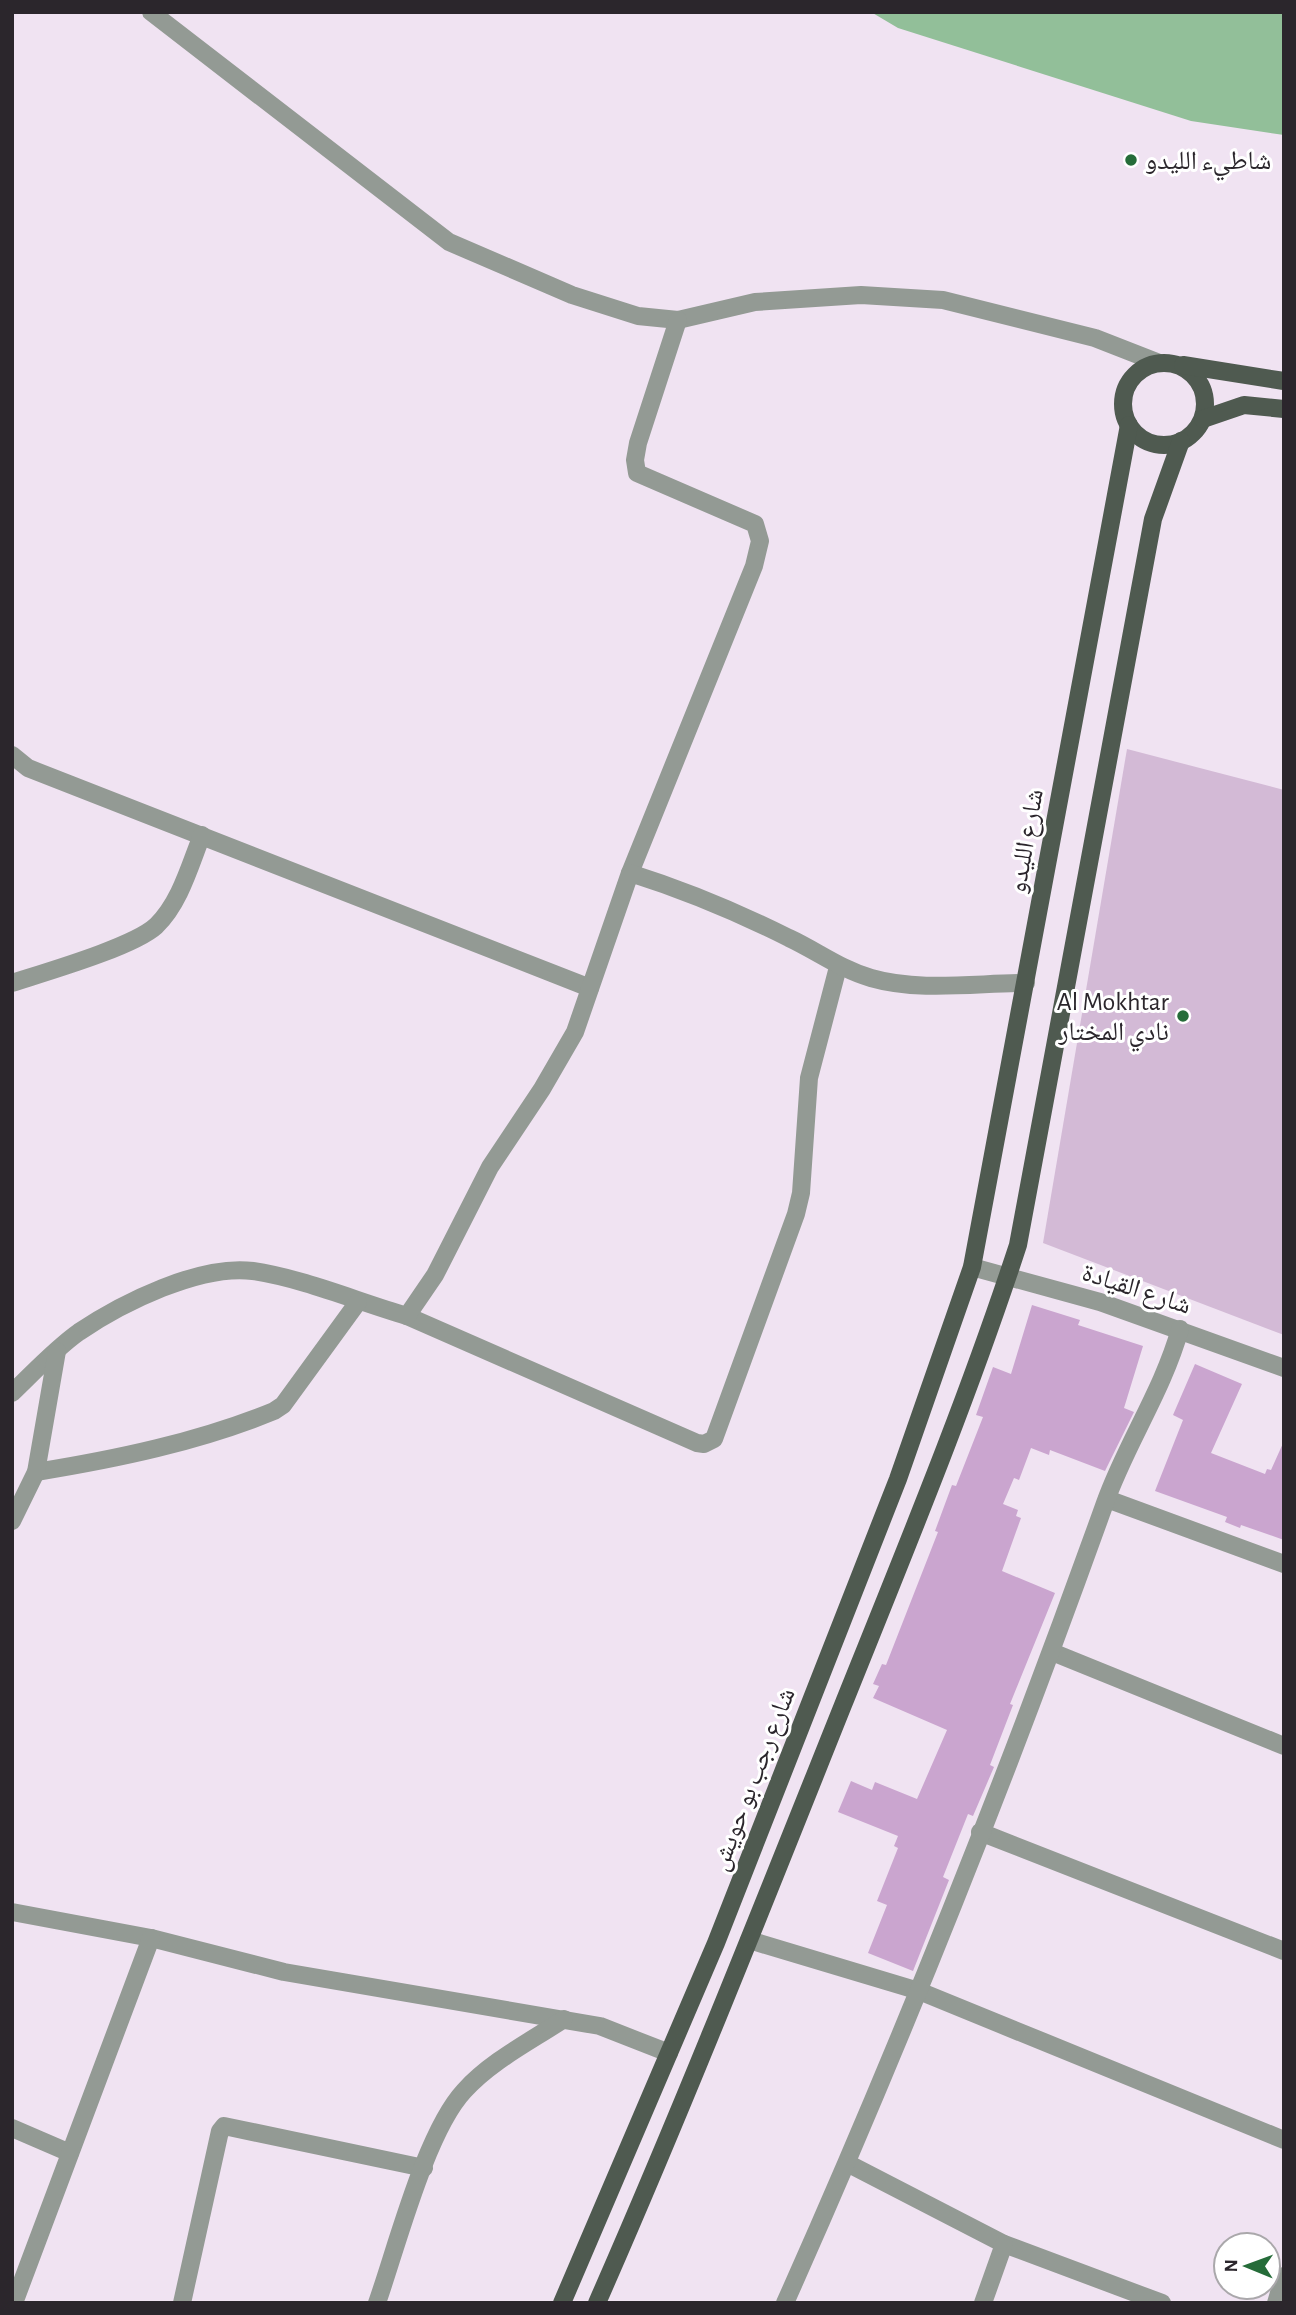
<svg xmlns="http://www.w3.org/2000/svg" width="1296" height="2315" viewBox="0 0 1296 2315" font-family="'Alegreya Sans','Noto Naskh Arabic',sans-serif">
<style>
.green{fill:#d3bad6}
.water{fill:#92bf99}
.building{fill:#caa5cf}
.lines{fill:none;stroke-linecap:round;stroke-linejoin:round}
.minor{stroke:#939a94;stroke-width:18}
.major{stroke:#4f5a50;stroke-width:18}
.poi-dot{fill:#256c39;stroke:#fff;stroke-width:2.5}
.labels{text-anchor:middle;stroke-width:6;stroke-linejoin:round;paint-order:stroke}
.poi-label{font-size:26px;fill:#2b262c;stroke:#fff;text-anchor:start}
.street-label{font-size:26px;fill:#2b262c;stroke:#fff}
</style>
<rect width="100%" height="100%" fill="#f0e3f2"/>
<path class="green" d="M1127,749L1284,790V1335L1043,1243Z"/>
<path class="water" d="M871,12H1284V135L1191,121L898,28Z"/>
<g class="building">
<path d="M1032,1305L1080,1320L1078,1325L1143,1346L1124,1408L1134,1412L1105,1471L1050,1450L1049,1455L1031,1448L1019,1480L1014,1478L1003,1504L1018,1510L1016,1516L1021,1518L1002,1571L1055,1593L1010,1704L1013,1705L990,1765L994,1767L973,1816L968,1814L943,1877L949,1880L913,1971L868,1953L887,1905L877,1901L898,1848L894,1846L898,1836L838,1812L851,1781L872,1790L875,1782L917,1799L947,1730L873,1698L879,1686L873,1684L882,1664L886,1665L938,1532L935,1531L952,1485L956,1486L983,1417L976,1415L993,1367L1011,1374Z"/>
<path d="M1195,1364L1242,1384L1211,1453L1265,1474L1267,1469L1271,1470L1284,1441V1540L1241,1525L1240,1528L1225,1522L1227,1517L1155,1491L1183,1420L1173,1415Z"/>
</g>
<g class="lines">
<g class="minor">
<path d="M151,12L449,242L572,295L638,316L678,320L755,302L861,295L943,300L1095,338L1159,363"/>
<path d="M12,755L28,768L590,988"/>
<path d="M630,873L754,566L760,541L755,524L637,473L635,460L638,443L678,320"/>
<path d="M12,983C46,972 133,947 156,926C180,903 190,865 202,835"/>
<path d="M972,1267L1100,1302L1284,1368"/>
<path d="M407,1316L697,1443L704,1444L714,1439L796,1214L801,1193L809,1078L838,967"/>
<path d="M12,1393C33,1373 55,1349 79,1332C122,1303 200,1264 253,1271C305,1279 356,1301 407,1316L435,1275L490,1167L542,1089L575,1032L630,873C684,890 739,913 789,938C817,951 840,969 871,978C919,992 977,983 1026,983"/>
<path d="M36,1472C116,1459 198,1442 274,1411L283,1405L358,1302"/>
<path d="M1107,1499L1284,1564"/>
<path d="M12,1521L36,1472L57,1351"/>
<path d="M1052,1652L1284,1746"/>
<path d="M980,1832L1284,1951"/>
<path d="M12,1912L151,1938L284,1972L600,2026L669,2053"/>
<path d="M749,1940L919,1991L1284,2140"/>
<path d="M12,2128L70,2153"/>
<path d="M847,2163L1004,2244L1162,2303"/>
<path d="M14,2303L151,1938"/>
<path d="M182,2303L220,2131L224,2126L424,2168"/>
<path d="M377,2303C397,2246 426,2132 464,2091C491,2061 531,2041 564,2019"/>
<path d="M785,2303C902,2041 1008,1774 1105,1503C1126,1444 1163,1390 1180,1329"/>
<path d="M983,2303L1004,2244"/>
<path d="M1276,2303L1284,2276"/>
</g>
<g class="major">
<circle cx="1164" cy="404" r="41"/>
<path d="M1183,365L1284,381"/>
<path d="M1203,419L1244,405L1284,409"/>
<path d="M562,2303L716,1943L898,1479L972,1267L1129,425"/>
<path d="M597,2303C684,2105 763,1905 843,1705C904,1553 967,1401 1018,1245L1153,519L1181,441"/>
</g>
</g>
<g class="poi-dot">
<circle cx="1131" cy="160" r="7"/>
<circle cx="1183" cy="1016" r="7"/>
</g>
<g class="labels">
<g class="poi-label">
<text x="1145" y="169">شاطيء الليدو</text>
<text x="1169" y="1010" text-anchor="end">Al Mokhtar<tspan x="1169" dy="30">نادي المختار</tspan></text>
</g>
<g class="street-label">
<text transform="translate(1025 841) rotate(-80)" y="9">شارع الليدو</text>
<text transform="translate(1137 1288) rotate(18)" y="9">شارع القيادة</text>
<text transform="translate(752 1779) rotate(-69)" y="9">شارع رجب بو حويش</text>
</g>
</g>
<rect width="1296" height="2315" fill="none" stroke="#2b262c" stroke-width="28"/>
<g transform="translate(1247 2266) rotate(271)"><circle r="33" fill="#ffffff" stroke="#aaa8ab" stroke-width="2"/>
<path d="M0-5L12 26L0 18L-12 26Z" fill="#256c39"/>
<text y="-10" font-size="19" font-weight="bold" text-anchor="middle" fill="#2b262c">N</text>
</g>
</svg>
